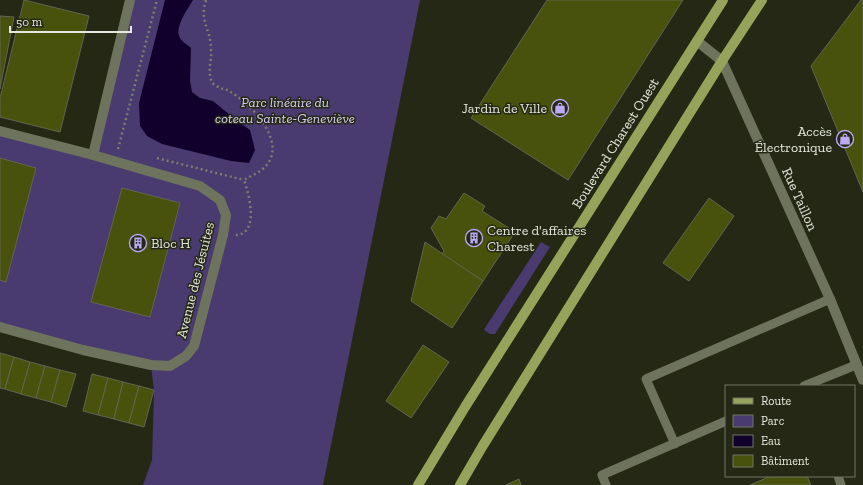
<svg xmlns="http://www.w3.org/2000/svg" width="863" height="485" viewBox="0 0 863 485" font-family="'Zilla Slab',serif">
<style>
.green{fill:#493a6f}
.water{fill:#11002c}
.building{fill:#48520c;stroke:#616651}
.lines{fill:none;stroke-linecap:round;stroke-linejoin:round}
.path{stroke:#7a7e6e;stroke-width:2.5;stroke-dasharray:2 3;stroke-linecap:butt}
.service{stroke:#6e735d;stroke-width:9}
.minor{stroke:#6e735d;stroke-width:10}
.primary{stroke:#96a35b;stroke-width:10}
.labels{text-anchor:middle;stroke-width:3;stroke-linejoin:round;paint-order:stroke}
.park-label{font-size:14px;font-style:italic;fill:#d8cff8;stroke:#242815}
.poi-label{font-size:14px;fill:#e5e8dc;stroke:#242815;text-anchor:end}
.street-label{font-size:14px;fill:#e5e8dc;stroke:#242815}
</style>
<rect width="100%" height="100%" fill="#242815"/>
<g class="green">
<path d="M130,0H420L323,485H143L152,460L154,391L151,365L0,327V132L93,155Z"/>
<path d="M541,242L550,247L495,334H490L484,330L485,328Z"/>
</g>
<path class="water" d="M165,0H193C188,9 174,27 180,38C182,42 188,45 191,48L190,81L192,92L200,98L213,101L236,120L250,130L255,150L249,163L231,161L162,144L147,136L140,126L139,103Z"/>
<g class="building">
<path d="M24,0L89,16L60,132L0,117V98Z"/>
<path d="M547,0H683L568,180L471,118Z"/>
<path d="M861,0H863V192L811,66Z"/>
<path d="M0,16L14,17L0,89Z"/>
<path d="M0,158L36,168L6,282L0,280Z"/>
<path d="M122,188L180,203L150,317L91,302Z"/>
<path d="M464,193L485,206L482,211L515,232L483,281L442,254L444,251L431,228L439,216L446,219Z"/>
<path d="M709,198L734,216L689,281L663,263Z"/>
<path d="M425,242L483,281L452,328L411,301Z"/>
<path d="M423,345L449,362L411,418L386,401Z"/>
<path d="M0,353L14,357L5,389L0,388Z"/>
<path d="M14,357L30,362L21,394L5,389Z"/>
<path d="M30,362L45,366L36,398L21,394Z"/>
<path d="M45,366L60,370L51,402L36,398Z"/>
<path d="M60,370L76,374L66,407L51,402Z"/>
<path d="M92,374L108,378L98,415L83,411Z"/>
<path d="M108,378L123,382L114,419L98,415Z"/>
<path d="M123,382L139,386L129,423L114,419Z"/>
<path d="M139,386L154,390L144,427L129,423Z"/>
<path d="M771,476H807L811,485H750Z"/>
<path d="M519,479L521,485H506Z"/>
</g>
<g class="lines">
<g class="path">
<path d="M206,0C199,22 211,29 211,49C212,63 207,68 212,83C215,85 218,87 220,88C223,89 226,89 229,91C250,103 289,142 265,167C259,173 250,176 244,180C249,194 260,235 235,235"/>
<path d="M118,149L157,0"/>
<path d="M157,158L244,180"/>
</g>
<g class="service">
<path d="M804,386L856,365"/>
<path d="M675,444L646,379L830,299"/>
<path d="M838,476L841,485"/>
<path d="M606,485L602,475L726,421"/>
</g>
<g class="minor">
<path d="M697,41L722,61L830,299L863,380"/>
<path d="M0,131L93,155L200,186L220,200L226,215L223,235L194,346L186,356L170,366L151,365L83,350L0,327"/>
<path d="M93,155L130,0"/>
</g>
<g class="primary">
<path d="M418,485L465,407L723,0"/>
<path d="M460,485L482,447L722,61L762,0"/>
</g>
</g>
<defs>
<g id="shop-ring" transform="scale(0.9)"><circle r="9.5" fill="#242815" stroke="#bcaaf5" stroke-width="1.5"/><path d="M-5-2.5h2.3a2.7 3.5 0 0 1 5.4 0H5L5.5 6h-11ZM-1.5-2.5h3a1.5 2.3 0 0 0-3 0Z" fill="#bcaaf5"/></g>
<g id="building-ring" transform="scale(0.9)"><circle r="9.5" fill="#242815" stroke="#bcaaf5" stroke-width="1.5"/><path d="M-4-6H4V6H1V3H-1V6H-4ZM-2.5-4.3h1.7v1.8h-1.7ZM.8-4.3h1.7v1.8H.8ZM-2.5-1h1.7V.8h-1.7ZM.8-1h1.7V.8H.8Z" fill="#bcaaf5"/></g>
</defs>
<g fill-rule="evenodd">
<use href="#shop-ring" x="560" y="108"/>
<use href="#shop-ring" x="845" y="139"/>
<use href="#building-ring" x="474" y="238"/>
<use href="#building-ring" x="138" y="243"/>
</g>
<g class="labels">
<g class="park-label">
<text x="285" y="107">Parc linéaire du<tspan x="285" dy="16">coteau Sainte-Geneviève</tspan></text>
</g>
<g class="poi-label">
<text x="547" y="113">Jardin de Ville</text>
<text x="832" y="136">Accès<tspan x="832" dy="16">Électronique</tspan></text>
<text x="487" y="235" text-anchor="start">Centre d'affaires<tspan x="487" dy="16">Charest</tspan></text>
<text x="151" y="248" text-anchor="start">Bloc H</text>
</g>
<g class="street-label">
<text transform="translate(615 143) rotate(-58)" y="5">Boulevard Charest Ouest</text>
<text transform="translate(800 199) rotate(66)" y="5">Rue Taillon</text>
<text transform="translate(195 280) rotate(-76)" y="5">Avenue des Jésuites</text>
</g>
</g>
<rect x="725" y="385" width="130" height="92" fill="#242815" stroke="#717565"/>
<rect x="733" y="398" width="20" height="6" fill="#96a35b" stroke="#717565"/>
<text x="761" y="405" font-size="12" fill="#e5e8dc">Route</text>
<rect x="733" y="415" width="20" height="12" fill="#493a6f" stroke="#717565"/>
<text x="761" y="425" font-size="12" fill="#e5e8dc">Parc</text>
<rect x="733" y="435" width="20" height="12" fill="#11002c" stroke="#717565"/>
<text x="761" y="445" font-size="12" fill="#e5e8dc">Eau</text>
<rect x="733" y="455" width="20" height="12" fill="#48520c" stroke="#717565"/>
<text x="761" y="465" font-size="12" fill="#e5e8dc">Bâtiment</text>
<path d="M10 26v6h121v-6" fill="none" stroke="#e5e8dc" stroke-width="2"/>
<text x="16" y="26" font-size="12" fill="#e5e8dc" stroke="#242815" stroke-width="3" paint-order="stroke">50 m</text>
</svg>
